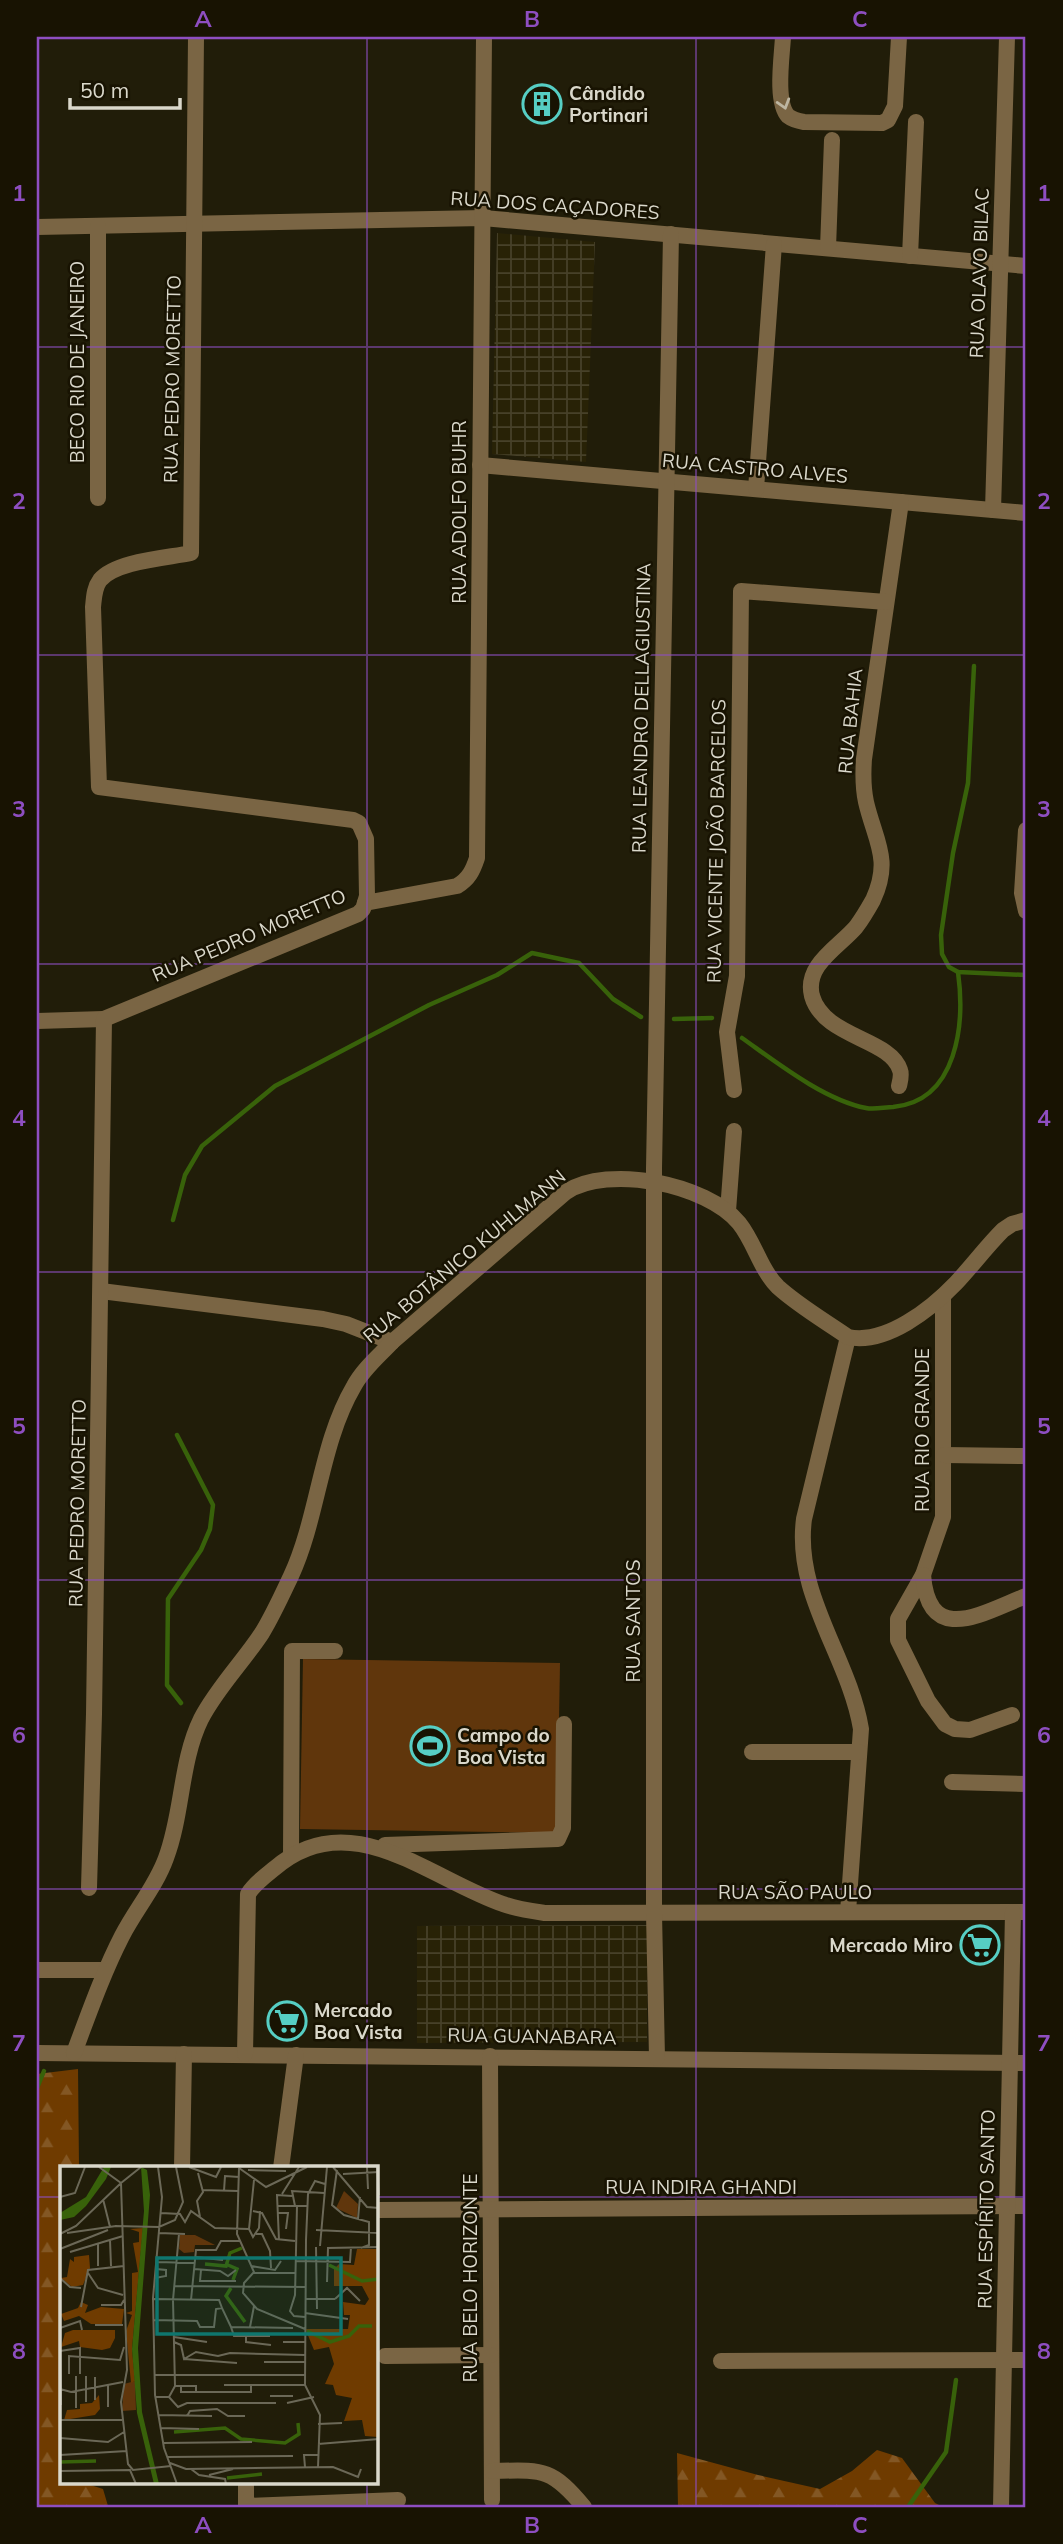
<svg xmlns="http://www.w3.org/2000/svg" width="1063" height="2544" viewBox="0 0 1063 2544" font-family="Mulish,sans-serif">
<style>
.industrial{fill:url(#industrial-grid)}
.forest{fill:url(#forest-firs)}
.pitch{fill:#60360c}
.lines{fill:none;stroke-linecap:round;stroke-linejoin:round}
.stream{stroke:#38620a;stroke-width:4.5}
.minor{stroke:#7a6544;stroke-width:16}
.oneway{stroke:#bdb6a2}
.grid{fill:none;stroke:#8e4ec1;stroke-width:2;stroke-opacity:0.55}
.labels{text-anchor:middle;stroke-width:5;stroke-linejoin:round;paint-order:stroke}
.poi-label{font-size:19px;font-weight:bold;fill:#dad8cb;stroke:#181302;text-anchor:start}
.street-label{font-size:19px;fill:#dad8cb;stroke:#181302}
.inset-river{fill:none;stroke:#38620a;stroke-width:3.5}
.inset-road{fill:none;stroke:#6b6857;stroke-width:2}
.view{fill:#0f766e;fill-opacity:0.15;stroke:#0f766e;stroke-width:3.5}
.inset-edge{fill:none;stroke:#dad8cb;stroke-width:3.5}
.neatline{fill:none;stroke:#8e4ec1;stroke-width:2.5}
.grid-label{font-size:23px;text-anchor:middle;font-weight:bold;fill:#8e4ec1}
</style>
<defs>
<pattern id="industrial-grid" width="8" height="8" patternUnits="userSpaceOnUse" patternTransform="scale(1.75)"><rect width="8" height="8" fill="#282206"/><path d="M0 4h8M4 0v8" fill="none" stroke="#474129"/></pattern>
<pattern id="forest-firs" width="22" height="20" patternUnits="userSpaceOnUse" patternTransform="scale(1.75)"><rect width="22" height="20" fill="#6f3b00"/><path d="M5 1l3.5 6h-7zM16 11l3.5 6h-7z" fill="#835724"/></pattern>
</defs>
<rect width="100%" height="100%" fill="#211d09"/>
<g class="industrial">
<path d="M497,233L595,242L586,462L492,454Z"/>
<path d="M647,1925V2042L417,2043V1926Z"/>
</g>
<g class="forest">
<path d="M78,2069L79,2168H61V2483H84L103,2489L108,2506L37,2507V2074Z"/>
<path d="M877,2450L902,2458L935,2503L943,2507H678L677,2453L758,2475L820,2489L852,2471Z"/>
</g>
<path class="pitch" d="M303,1659L560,1663L557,1833L300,1829Z"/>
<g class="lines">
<g class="stream">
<path d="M974,666L968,783L953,853L941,935L942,954L949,967L958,972L1026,975"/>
<path d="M674,1019L712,1018"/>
<path d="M742,1038C776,1062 824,1100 866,1108C874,1110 885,1107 893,1107C958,1101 965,1023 958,972"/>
<path d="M173,1220L185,1175L202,1146L275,1086L429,1005L497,975L532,953L579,963L613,999L641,1017"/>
<path d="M177,1435L213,1505L210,1529L201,1550L168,1599L167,1685L181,1703"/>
<path d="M37,2088L44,2071"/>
<path d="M908,2507L946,2452L956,2380"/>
</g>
<g class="minor">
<path d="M783,37C782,56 775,102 788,116C793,120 798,121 804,122L882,123L888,120L895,106L899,37"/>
<path d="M37,227L483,218L1026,266"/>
<path d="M828,248L832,140"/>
<path d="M910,256L916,122"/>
<path d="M480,465L1026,513"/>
<path d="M756,489L774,244"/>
<path d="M98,498V226"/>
<path d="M993,510L1007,37"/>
<path d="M1026,830L1022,893L1026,911"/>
<path d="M365,903L457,886C469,879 473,870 477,858L484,37"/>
<path d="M37,1021L104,1019"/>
<path d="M899,1086C900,1081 902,1075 900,1070C890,1038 824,1038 812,996C804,965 839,947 856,927C862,919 868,909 873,900C892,859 875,841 866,802C863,788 863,773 864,759L901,502"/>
<path d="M734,1090L727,1032L737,976L741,591L886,602"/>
<path d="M728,1211L734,1131"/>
<path d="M101,1291L323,1319L346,1324L392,1342"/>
<path d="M943,1296V1517L923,1575L898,1619V1640L928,1701L945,1724L955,1729L970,1730L1012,1715"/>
<path d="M848,1337L804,1519C794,1595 849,1657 861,1729L848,1912"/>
<path d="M944,1455L1026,1456"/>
<path d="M923,1575C929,1648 984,1612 1026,1596"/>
<path d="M752,1752H859"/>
<path d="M952,1782L1026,1784"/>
<path d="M385,1845L558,1839L563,1828L564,1724"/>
<path d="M291,1855L292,1651H335"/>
<path d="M89,1888L94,1714L104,1019L358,914L363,909L367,896L366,839L359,823L353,820L99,787L93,607C94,598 94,588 100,580C116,561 167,558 191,553L196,37"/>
<path d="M37,1970H105"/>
<path d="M37,2053L1026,2063"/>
<path d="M74,2053C89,2013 103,1973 122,1936C136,1909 156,1886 166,1858C183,1813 180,1762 201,1719C217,1688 243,1662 262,1633C273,1615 282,1595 291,1576C319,1515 320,1444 354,1386C363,1369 379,1356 392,1342L566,1192C608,1164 707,1184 739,1223C755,1243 760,1269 778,1287C799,1306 825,1321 848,1337C886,1345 931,1309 956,1283C972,1266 986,1247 1003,1230L1012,1224L1026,1220"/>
<path d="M245,2054L248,1894C255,1883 265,1876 275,1868C350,1803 430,1879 503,1904C516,1909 531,1911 545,1913L1026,1912"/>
<path d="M490,2056L492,2500"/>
<path d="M657,2058L654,1913V1168L671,234"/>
<path d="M182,2168L184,2054"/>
<path d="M281,2168L296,2055"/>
<path d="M376,2210L1026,2206"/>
<path d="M385,2356L491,2355"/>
<path d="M721,2361L1026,2360"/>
<path d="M492,2471C542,2470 551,2467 584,2507"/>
<path d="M246,2506L398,2500"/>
<path d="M246,2507V2483"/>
<path d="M1001,2507L1013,1912"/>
</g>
</g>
<defs><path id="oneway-chevron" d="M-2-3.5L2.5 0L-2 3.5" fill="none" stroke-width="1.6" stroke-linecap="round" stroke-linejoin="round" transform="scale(1.75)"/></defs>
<use class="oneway" href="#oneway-chevron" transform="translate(784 104) rotate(73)"/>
<path class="grid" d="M367,37V2168M696,37V2507M37,347H1026M37,655H1026M37,964H1026M37,1272H1026M37,1580H1026M37,1889H1026M37,2197H61M376,2197H1026M367,2483V2507"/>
<defs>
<g id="building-ring" transform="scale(2.0125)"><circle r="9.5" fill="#181302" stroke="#56cec4" stroke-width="1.5"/><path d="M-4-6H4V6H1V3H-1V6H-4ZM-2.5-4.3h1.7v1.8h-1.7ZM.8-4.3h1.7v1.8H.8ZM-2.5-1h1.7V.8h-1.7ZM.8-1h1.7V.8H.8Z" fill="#56cec4"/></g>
<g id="stadium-ring" transform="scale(2.0125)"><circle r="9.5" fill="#181302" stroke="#56cec4" stroke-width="1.5"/><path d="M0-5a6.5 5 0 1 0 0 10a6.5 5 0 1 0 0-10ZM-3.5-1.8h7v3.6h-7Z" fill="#56cec4"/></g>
<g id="supermarket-ring" transform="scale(2.0125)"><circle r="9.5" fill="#181302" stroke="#56cec4" stroke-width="1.5"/><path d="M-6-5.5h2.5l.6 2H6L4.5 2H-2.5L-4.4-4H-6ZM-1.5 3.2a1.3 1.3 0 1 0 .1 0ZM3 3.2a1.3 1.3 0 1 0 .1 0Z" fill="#56cec4"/></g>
</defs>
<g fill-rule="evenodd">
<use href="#building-ring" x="542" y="104"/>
<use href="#stadium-ring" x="430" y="1746"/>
<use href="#supermarket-ring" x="980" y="1945"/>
<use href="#supermarket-ring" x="287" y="2021"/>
</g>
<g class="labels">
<g class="poi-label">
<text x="569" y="100">Cândido<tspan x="569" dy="22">Portinari</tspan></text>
<text x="457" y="1742">Campo do<tspan x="457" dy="22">Boa Vista</tspan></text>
<text x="953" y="1952" text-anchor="end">Mercado Miro</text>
<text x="314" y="2017">Mercado<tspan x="314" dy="22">Boa Vista</tspan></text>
</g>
<g class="street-label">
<text transform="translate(555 205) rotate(4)" y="7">RUA DOS CAÇADORES</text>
<text transform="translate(979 273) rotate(-88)" y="7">RUA OLAVO BILAC</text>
<text transform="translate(77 362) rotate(-90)" y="7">BECO RIO DE JANEIRO</text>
<text transform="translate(172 379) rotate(-89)" y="7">RUA PEDRO MORETTO</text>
<text transform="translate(755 468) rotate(5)" y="7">RUA CASTRO ALVES</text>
<text transform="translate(459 512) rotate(-90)" y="7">RUA ADOLFO BUHR</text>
<text transform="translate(641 708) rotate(-89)" y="7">RUA LEANDRO DELLAGIUSTINA</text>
<text transform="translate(850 721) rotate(-84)" y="7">RUA BAHIA</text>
<text transform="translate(716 841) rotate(-89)" y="7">RUA VICENTE JOÃO BARCELOS</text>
<text transform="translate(249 935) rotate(-23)" y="7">RUA PEDRO MORETTO</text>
<text transform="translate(464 1256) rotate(-40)" y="7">RUA BOTÂNICO KUHLMANN</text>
<text transform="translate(922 1430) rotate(-90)" y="7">RUA RIO GRANDE</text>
<text transform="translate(77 1503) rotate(-89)" y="7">RUA PEDRO MORETTO</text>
<text transform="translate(633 1621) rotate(-90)" y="7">RUA SANTOS</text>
<text x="795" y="1899">RUA SÃO PAULO</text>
<text transform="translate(532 2036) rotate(1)" y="7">RUA GUANABARA</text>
<text x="701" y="2194">RUA INDIRA GHANDI</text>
<text transform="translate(986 2209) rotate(-89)" y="7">RUA ESPÍRITO SANTO</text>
<text transform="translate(470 2278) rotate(-90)" y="7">RUA BELO HORIZONTE</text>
</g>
</g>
<g transform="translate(60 2166)">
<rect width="318" height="318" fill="#211d09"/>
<path d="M75,215L76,244L62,245L64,218Z" fill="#60360c"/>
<path d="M83,62L72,183L75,215L71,217L66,165L72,149L66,147L72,145V107L78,106L73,77L79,76V66L70,63ZM297,83H318V271L305,270L302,254L284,255L292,232L276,229L273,219L265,218L274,198L269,181L254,184L247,167L246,163H288L290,149H284L283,136L305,139L309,133L302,120H274V103L279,98L294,99ZM29,89L30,102L23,119L12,121L1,112L7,111L10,93L14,96V91ZM21,136L28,139L25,147L41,141L64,143L62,158H31L19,150L4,155L1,148L18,142ZM13,164H55V172L50,182L42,184L20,181L19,175L1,181L5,167ZM39,229L40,243L35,249L4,254L7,244L20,243V238L32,237Z" fill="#6f3b00"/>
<path d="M284,25L298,38L297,52L276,42ZM120,69H135L155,79H135L134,86L124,87L119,83Z" fill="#60360c"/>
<path d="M44,1H51L46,13L26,40L14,51L0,54V47L26,31ZM81,1L87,4L90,29L78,182L82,246L99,318H94L77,247L72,183L84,45Z" fill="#38620a"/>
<path class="inset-river" d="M145,98L166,100L170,87L182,82M168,99L177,103L173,114M269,99L302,115L319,113M171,122L166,130L185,156M247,165L270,176L289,170L299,160H312M114,266L165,262L181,273L225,277L239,268L238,257M0,296L36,295M167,312L202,308"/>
<path class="inset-road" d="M39,1L61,17M98,1L102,31L93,132L95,229L104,282L117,318M129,1L156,11L161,1M273,1L307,41L319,42M307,1L308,23M317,1L319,29M179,2L177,68L194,106L184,117L183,127L197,143L245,163M179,2L206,21L247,1M188,4L226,5M277,4L272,39L284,49L309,56V79L301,82M138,7L143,26L137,35L140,51M283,8L319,6M61,17L81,1M61,17L67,204L61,236L68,298L73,304L111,300M142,24L178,25M164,25L165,10L179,11M222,28L239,1M0,31L15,27L25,1M43,33L50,61M217,40H248M235,40L232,25L264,27M237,40L235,129L230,145L234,150L245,151M193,45L202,47L216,73L235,75M101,47L120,48L125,56L131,45L155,62L189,63M218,47H228L226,63M298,53L300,31M55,60L99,61L115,54L123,36L116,1M189,63L194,14M189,63L193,71L199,62L200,45M256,64L319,67M7,67L56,60M99,67L125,68M0,68L16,60L61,17M196,68H202L210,85L211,102M50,74L51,100M219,74L217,29L232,30M38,78V100M260,80L267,1M256,81L257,143M0,83L48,64M10,86L63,70M135,91L163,94M235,95L290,96L291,81M97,96L134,97M191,100L215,104L221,95M134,103L160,105L168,110L176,104M141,104L140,115H176M28,107L38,122L63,129M194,107H235M0,112L10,121L21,122M95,112L106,110V104L96,103M267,116L268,82L319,81M114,120L245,121M94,133L159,134L162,142M246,133H275M275,133L287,122L300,135M131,134L136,84H156L161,75H180M41,139H61L64,134M21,141L28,104L64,100M245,147L288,153M94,154L137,155L140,161H154L156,143L162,142L171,161L233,162M35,159H63M171,161L174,170H210M190,161L194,140M0,162L20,155L22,164M186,170V176L211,179M114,171L147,176M114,176L121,179L124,193L136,186L158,190L170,187L245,189M223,176H245M0,183L1,239M0,185L20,182V208M124,193L177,197M204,196H245M9,208V190L60,194L64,181M95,209H245M26,210V236M35,211V234M48,219V241M164,219H245M115,220H136V226M121,220V226H191V219M0,223L11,226L63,216M210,230H233M96,231H109L118,241L127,237H216M109,231L115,220L113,134L119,68M227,237L254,231M16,242V210M99,249L152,250M127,250L130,245L157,243L168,250H185M0,254H62M258,258L282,257M101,262L139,263M0,272L48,276L64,266M103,277L192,276M258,278L319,273M0,289L67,285M107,291L233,290M110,297L126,303L273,301L298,311L301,303M245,301L244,289H258M258,301L260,249L245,219L246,74L248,28L255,15L265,18M131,303L139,309L165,313L166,318M0,305L70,304L76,318M149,309L173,303M217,318H252"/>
<path class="view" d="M97,92H281V168H97Z"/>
<rect width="318" height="318" class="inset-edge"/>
</g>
<rect width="1063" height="2544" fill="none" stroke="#181302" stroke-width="77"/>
<path d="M70 98v10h110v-10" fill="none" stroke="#dad8cb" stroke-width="3.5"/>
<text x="80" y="98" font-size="21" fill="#dad8cb" stroke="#181302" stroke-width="5" paint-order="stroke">50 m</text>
<rect x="38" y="38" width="986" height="2468" class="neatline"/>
<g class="grid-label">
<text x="203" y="27">A</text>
<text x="532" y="27">B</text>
<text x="860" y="27">C</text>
<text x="19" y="201">1</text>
<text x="1044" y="201">1</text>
<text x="19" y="509">2</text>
<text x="1044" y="509">2</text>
<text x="19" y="817">3</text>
<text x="1044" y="817">3</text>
<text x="19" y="1126">4</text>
<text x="1044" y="1126">4</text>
<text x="19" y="1434">5</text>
<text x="1044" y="1434">5</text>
<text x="19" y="1743">6</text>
<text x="1044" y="1743">6</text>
<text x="19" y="2051">7</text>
<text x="1044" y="2051">7</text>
<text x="19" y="2359">8</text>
<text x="1044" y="2359">8</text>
<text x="203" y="2533">A</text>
<text x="532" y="2533">B</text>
<text x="860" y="2533">C</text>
</g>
</svg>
